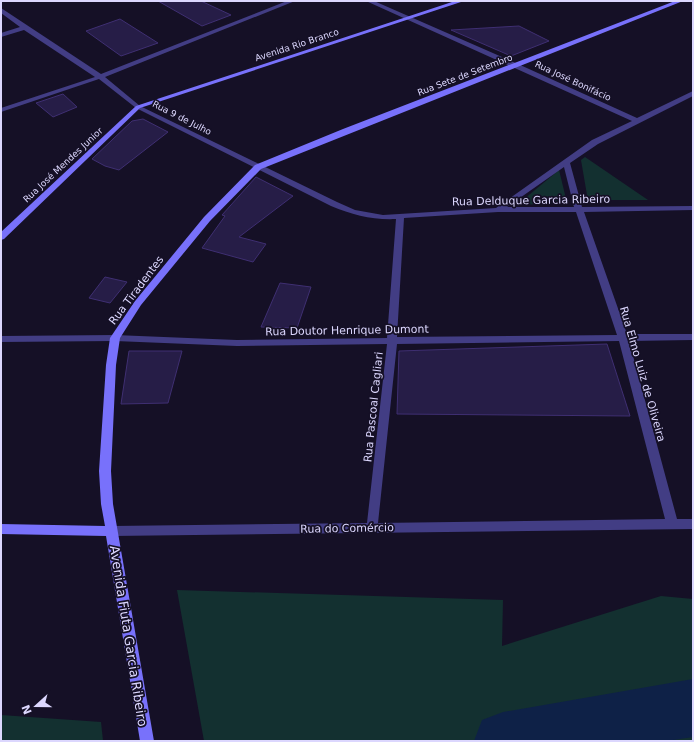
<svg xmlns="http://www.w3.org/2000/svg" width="694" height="742" viewBox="0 0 694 742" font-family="'DejaVu Sans',sans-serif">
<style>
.green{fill:#133030}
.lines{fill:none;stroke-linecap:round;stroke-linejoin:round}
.river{fill:#0e2147;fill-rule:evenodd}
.building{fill:#261d47;stroke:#3f2f72}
.street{fill:#423d84;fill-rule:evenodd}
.secondary{fill:#7871fb;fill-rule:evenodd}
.labels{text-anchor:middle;stroke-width:3.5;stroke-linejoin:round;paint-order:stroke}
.far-street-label{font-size:9px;fill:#dcd7fe;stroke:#151026}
.street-label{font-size:11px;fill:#dcd7fe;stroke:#151026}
.near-street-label{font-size:13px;fill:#dcd7fe;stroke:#151026}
</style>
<rect width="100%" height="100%" fill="#151026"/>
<g class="green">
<path d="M585,157L648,200H592L587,195L581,160Z"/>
<path d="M559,170L567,203L517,205Z"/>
<path d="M177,590L503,600L502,646L661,596L693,599V741H204Z"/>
<path d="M1,715L101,722L103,741H1Z"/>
</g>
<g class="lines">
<path class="river" d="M693,679V737L667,741H474L482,720L503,712Z"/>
</g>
<g class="building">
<path d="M158,1H201L231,15L202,26Z"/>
<path d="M120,19L158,43L121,56L86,31Z"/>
<path d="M519,26L549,41L511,56L451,30Z"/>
<path d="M63,94L77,107L53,117L36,103Z"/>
<path d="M143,119L168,132L119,170L105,166L92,159L132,121Z"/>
<path d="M256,177L293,196L239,237L266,244L253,262L202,248L225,216L222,215Z"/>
<path d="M105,277L127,282L110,303L89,298Z"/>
<path d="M280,283L311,287L297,328L261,327Z"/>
<path d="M607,344L630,416L397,414L399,351Z"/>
<path d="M129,351H182L168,403L121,404Z"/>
</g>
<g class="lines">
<path class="street" d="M287,1H295L105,77L140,106L337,202L355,210L383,215L496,208L592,140L632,121L366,1H374L518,64L637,118L693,91V96L598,144L570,163L582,207L693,206V210L584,212L627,334H693V340L629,341L677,519H693V529L112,536L108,535L106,531L108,527L112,526L367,523L387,344L237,346L115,341L1,342V336L115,335L237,340L387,338L396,219C372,220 353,215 331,206L136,108L99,79L1,112V108L95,77L24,30L1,37V33L20,27L1,13V8L101,74ZM564,167L574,207H507ZM498,212H576L617,335L397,337L404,218ZM619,341L665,519L378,523L397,344Z"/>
<g class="secondary">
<path d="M455,1H464L140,108L4,239L1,240V232L136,106Z"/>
<path d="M675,1H683L261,169L210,221L141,305L120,338L116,365L111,471L113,504L154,741H140L106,536L1,534V524L105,526L101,504L99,471L106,365L110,338L135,301L204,217L255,165L343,129Z"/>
</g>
</g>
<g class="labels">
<g class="far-street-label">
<text transform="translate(297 45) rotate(-18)" y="3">Avenida Rio Branco</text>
<text transform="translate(465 75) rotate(-21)" y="3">Rua Sete de Setembro</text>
<text transform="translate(573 81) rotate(25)" y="3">Rua José Bonifácio</text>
<text transform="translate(182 118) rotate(27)" y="3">Rua 9 de Julho</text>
<text transform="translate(63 165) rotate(-43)" y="3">Rua José Mendes Junior</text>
</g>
<g class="street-label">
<text transform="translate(531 200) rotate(-1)" y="4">Rua Delduque Garcia Ribeiro</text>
<text transform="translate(136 290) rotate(-53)" y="4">Rua Tiradentes</text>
<text transform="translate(347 330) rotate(-1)" y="4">Rua Doutor Henrique Dumont</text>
<text transform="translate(643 374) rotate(74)" y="4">Rua Elmo Luiz de Oliveira</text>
<text transform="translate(373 407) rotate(-84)" y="4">Rua Pascoal Cagliari</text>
<text transform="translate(347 528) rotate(-1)" y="4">Rua do Comércio</text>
</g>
<g class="near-street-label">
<text transform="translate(129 636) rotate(81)" y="5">Avenida Fiuta Garcia Ribeiro</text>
</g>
</g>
<rect width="694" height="742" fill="none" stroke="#dcd7fe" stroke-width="4"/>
<g transform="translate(36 706) rotate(249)" stroke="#151026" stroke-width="3" paint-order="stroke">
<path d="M0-3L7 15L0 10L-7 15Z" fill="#dcd7fe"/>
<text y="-6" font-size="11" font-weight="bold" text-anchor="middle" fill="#dcd7fe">N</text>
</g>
</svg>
